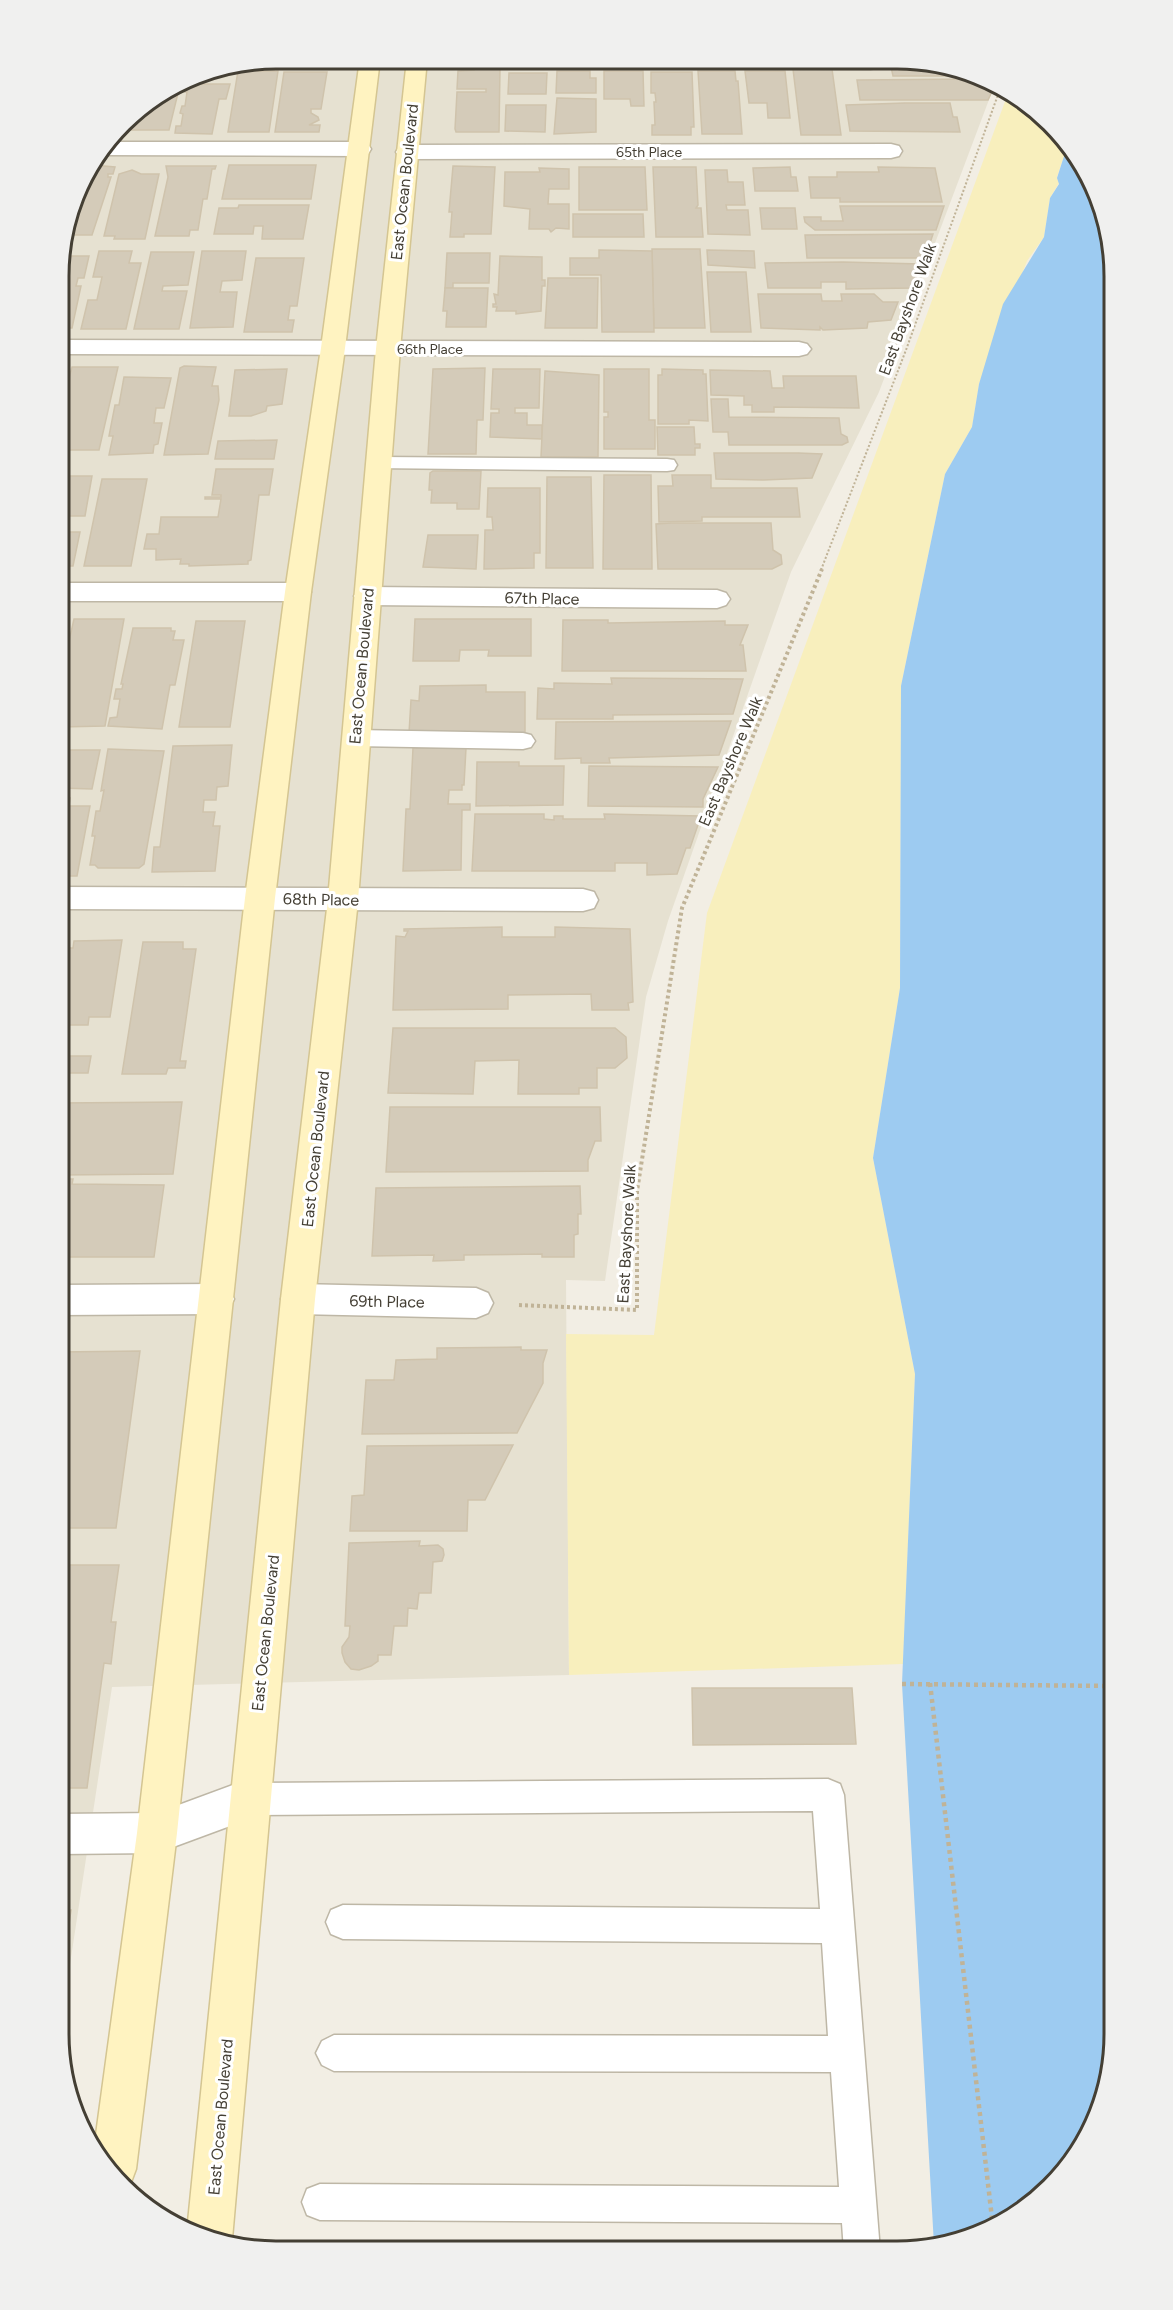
<svg xmlns="http://www.w3.org/2000/svg" width="1173" height="2310" viewBox="0 0 1173 2310" font-family="Figtree,sans-serif">
<style>
.residential{fill:#e6e1d1}
.sand{fill:#f8efbd}
.water{fill:#9dcbf1}
.building{fill:#d4cbb9;stroke:#cfc3ac;stroke-width:1.5}
.lines{fill:none;stroke-linecap:round;stroke-linejoin:round}
.lane-casing{stroke:#beb7a6;stroke-width:3}
.street-casing{stroke:#beb7a6;stroke-width:3}
.secondary-casing{stroke:#d4c592;stroke-width:3}
.path-far2{stroke:#c0b397;stroke-width:2;stroke-dasharray:2 2;stroke-linecap:butt}
.path-far1{stroke:#c0b397;stroke-width:4;stroke-dasharray:3 3;stroke-linecap:butt}
.path{stroke:#c0b397;stroke-width:4.5;stroke-dasharray:4 4;stroke-linecap:butt}
.lane{fill:#fff;fill-rule:evenodd}
.street{fill:#fff;fill-rule:evenodd}
.secondary{fill:#fff3c1;fill-rule:evenodd}
.labels{text-anchor:middle;stroke-width:6;stroke-linejoin:round;paint-order:stroke}
.far-street-label{font-size:14px;fill:#443f34;stroke:#fff}
.street-label{font-size:16px;fill:#443f34;stroke:#fff}
.rim{fill:none;stroke:#443f34;stroke-width:3}
</style>
<rect width="100%" height="100%" fill="#f2eee4"/>
<path class="residential" d="M276,59L939,63L993,89L879,392L791,572L668,921L646,997L605,1281L566,1280L569,1675L112,1687L59,2037L60,248L81,179L132,113L193,75Z"/>
<path class="sand" d="M1007,96L1040,112L1066,150L1057,177L1059,183L1050,198L1044,237L1027,261L979,384L972,427L945,474L901,686L900,988L873,1158L915,1374L903,1664L569,1675L566,1334L654,1335L707,913Z"/>
<path class="water" d="M1066,150L1103,206L1114,276V2049L1098,2117L1069,2167L1018,2215L967,2240L934,2245L902,1684L915,1374L873,1158L900,988L901,686L945,474L972,427L979,384L1003,304L1044,237L1050,198L1059,184L1057,178Z"/>
<g class="building">
<path d="M890,62L939,63L960,73H953L954,76H893Z"/>
<path d="M474,68H500L499,132H456L455,129L457,92H486V89H457L458,71L474,70Z"/>
<path d="M793,69H832L841,135H801Z"/>
<path d="M238,71H278L269,132H228Z"/>
<path d="M557,71H590V78H596V93H556Z"/>
<path d="M604,71H643L644,106H631L630,99H604Z"/>
<path d="M698,71H735L736,81H738L742,134H702Z"/>
<path d="M745,71H785L790,118H768L767,103H749Z"/>
<path d="M284,72H327L321,109H311V113L318,117L319,120L309,125H320L319,132H275Z"/>
<path d="M651,72H692L694,127H691V135H652V125H655L654,102H656L655,93H651Z"/>
<path d="M509,73H547L546,94H508Z"/>
<path d="M973,79L974,82H979L993,89L988,100H860L857,80Z"/>
<path d="M189,84H230L226,99H219L212,134L175,133L176,126H181L183,114L180,113L182,106H185L187,92H185Z"/>
<path d="M169,90L178,93L169,130H128L129,126H125L126,122H130L131,118H128L132,113Z"/>
<path d="M557,98L596,99V132L554,134Z"/>
<path d="M905,103H950L953,117H957L960,132L850,131L846,105Z"/>
<path d="M506,105H546L545,132L505,131Z"/>
<path d="M92,165L115,167L113,174H108V177H111L92,235H64L81,179Z"/>
<path d="M229,165H316L311,199H222Z"/>
<path d="M166,166H216L215,169H212L207,199H203L198,230H190L189,236H155L168,177Z"/>
<path d="M453,166L495,167L491,234H464V237H450L452,212H449Z"/>
<path d="M579,167H645L647,210H579Z"/>
<path d="M653,167H696L698,205L696,208H701L703,237H656Z"/>
<path d="M790,167L791,177H796L798,191H755L753,168Z"/>
<path d="M878,167L935,168L942,202H840V198H811L809,177H837V172H879Z"/>
<path d="M539,168L569,169V189H549L548,204H569V229L556,228L551,232L549,229H529L530,209L504,206L505,172H540Z"/>
<path d="M132,170L141,174H159L145,239H114L115,236H104L119,174Z"/>
<path d="M705,170H727L728,182H743L745,205H726L727,210H748L750,235L708,234Z"/>
<path d="M239,205H309L303,239H262L263,226H254L253,234H214L219,208H238Z"/>
<path d="M840,206H944L936,230H815L805,222L804,217H821V221H843Z"/>
<path d="M760,208H795L797,229H762Z"/>
<path d="M573,214H643L644,237H573Z"/>
<path d="M933,234L925,258H807L805,235Z"/>
<path d="M652,249H700L705,328H654Z"/>
<path d="M599,250L652,251L654,332H602L601,275H570V258H599Z"/>
<path d="M707,250L754,251L755,268L708,265Z"/>
<path d="M99,251H132L129,263H141L126,329H81L88,300H97L102,277H93Z"/>
<path d="M202,251H246L242,280L222,281L220,292H237L233,327L190,328Z"/>
<path d="M151,252H194L188,285L163,286L162,291H187L179,329H134Z"/>
<path d="M447,253H490L489,283H453V288H445Z"/>
<path d="M60,256H89L84,278H78L76,286H81L72,328H60Z"/>
<path d="M500,256L542,257V280H545V286H542L541,311L516,314V311H496L497,307H493V304H496L494,294L498,295Z"/>
<path d="M256,258H304L297,306H290L288,320H294L292,332H244Z"/>
<path d="M843,262L921,264L913,288L846,289V282H821V288H768L765,263Z"/>
<path d="M707,272H746L751,332H711Z"/>
<path d="M548,278H598L597,328H545Z"/>
<path d="M445,288H488L486,327H446L447,311H443Z"/>
<path d="M758,294H821L822,301H842L841,294H874L883,302H898L891,320L868,322L867,328L823,330L820,327V330L761,328Z"/>
<path d="M184,366L216,367L212,386H218L219,400L208,454L164,455L180,368Z"/>
<path d="M72,367H118L99,450H60V411Z"/>
<path d="M485,368L483,420H477L476,454H428L433,369Z"/>
<path d="M287,369L282,404L267,406L266,411L251,416H229L235,370Z"/>
<path d="M493,369H540L539,408H515V413H527V425H542V439L490,437L491,413H499V409H491Z"/>
<path d="M604,369H649V420H655V449H604V417H608V412H604Z"/>
<path d="M662,369L703,370V374H706L708,421L689,420V424H658V375H662Z"/>
<path d="M710,370L770,371L772,388H784L783,376H856L859,408L774,407V412H752V405H744V396L711,395Z"/>
<path d="M545,371L599,375L598,457H541Z"/>
<path d="M124,377L171,378L164,408H156L154,423H162L158,444L154,445L153,453L109,455L113,436H109L115,405H119Z"/>
<path d="M711,399H728L729,417L839,418L841,434L847,437L848,442L842,445H729L728,432H713Z"/>
<path d="M657,427H694L695,444H700V448H695V455H658Z"/>
<path d="M277,440L274,459H215L218,441Z"/>
<path d="M714,453H798L822,454L812,478L763,480L716,479Z"/>
<path d="M216,469H273L269,495H259L251,560L248,561V564L189,566V564H180L181,559L156,560V549H144L147,534H159L161,517H218L221,499H205V497H221V495H212Z"/>
<path d="M433,471H481L479,509H457V503H431L432,490H429L430,473Z"/>
<path d="M604,475H651L652,569H603Z"/>
<path d="M672,475H711V488H797L800,517H702V521L659,522L658,486H673Z"/>
<path d="M60,476H92L85,516H60Z"/>
<path d="M547,477H591L593,568H546Z"/>
<path d="M102,479H147L131,566H84Z"/>
<path d="M488,488H540V553H534V568L484,569L485,530H493L492,517H487Z"/>
<path d="M671,523H771L773,550L781,555L782,564L772,569H658L656,524Z"/>
<path d="M60,532H80L73,566H60Z"/>
<path d="M428,535H478L476,569L423,567Z"/>
<path d="M74,619H124L105,726L60,727V681Z"/>
<path d="M415,619H531V656H488L489,650H460L459,661H413Z"/>
<path d="M563,620H608V623L725,621V625H748L740,645H743L746,671H562Z"/>
<path d="M196,621H245L230,727H179Z"/>
<path d="M133,628H171V631H175L173,640H184L175,685H170L162,729L108,726L110,718L117,717L120,699H114L116,689H122L123,684H121Z"/>
<path d="M611,678L743,679L733,714L613,715V719H537L538,688L554,689V683L612,684Z"/>
<path d="M486,685V692H525V733H409L411,700L419,701L420,686Z"/>
<path d="M731,721L719,755L609,758L610,763H581V758L555,759L556,722Z"/>
<path d="M232,745L228,786L217,787L216,800H204L203,812H215L213,826H220L215,871L152,872L154,847H160L173,746Z"/>
<path d="M413,748H466L464,785H462V790H449L448,804H470V810H462L461,870L403,871L406,809H410Z"/>
<path d="M108,749L164,751L144,864L139,868H98L95,865H90L95,836H92L96,811H100L104,790L101,791Z"/>
<path d="M60,750H100L92,789L60,788Z"/>
<path d="M477,762H519V766H564L563,805L476,806Z"/>
<path d="M589,766L718,767L703,799V807L588,806Z"/>
<path d="M60,798H70L69,806H90L77,876H60Z"/>
<path d="M475,814H544V819L554,820V816H563V819H605L604,814L701,816L690,848H686L677,874L647,875V863H615V871H472Z"/>
<path d="M502,927V937H555V927L630,929L633,1002L628,1003L629,1010H592L591,994L508,995V1009L393,1010L396,936L405,937L408,931H404V929Z"/>
<path d="M122,940L110,1017H89L88,1025H62L63,1018L60,1017V948H73L74,941Z"/>
<path d="M143,942H183V949H196L180,1061H186L185,1068H168L166,1074H122Z"/>
<path d="M393,1028H615L626,1037L627,1058L615,1068H597V1088H579V1094H518L519,1060L475,1061L473,1094L388,1093Z"/>
<path d="M59,1056H91L88,1073H59Z"/>
<path d="M182,1102L173,1174L59,1175V1103Z"/>
<path d="M390,1107H600L601,1141H595L588,1160V1171L386,1172Z"/>
<path d="M59,1179H73L72,1184L164,1185L154,1257H59Z"/>
<path d="M580,1186L581,1214H578V1234L574,1235V1257H542V1254L464,1255V1260L433,1261L434,1255L372,1256L376,1188Z"/>
<path d="M521,1347V1350H547L543,1363V1383L517,1433L362,1434L366,1380H394L396,1360L437,1359V1348Z"/>
<path d="M140,1351L116,1528H59V1434L63,1407H59V1352Z"/>
<path d="M513,1445L485,1500H468L467,1531H350L352,1496L364,1495L367,1446Z"/>
<path d="M420,1541L419,1546L438,1545L443,1549L444,1555L442,1561L433,1562L431,1593H419L417,1609L408,1608L407,1626H394L391,1655H378V1661L371,1666L359,1670L351,1669L345,1662L342,1653V1647L349,1637L350,1626H345L349,1543Z"/>
<path d="M59,1565H119L111,1622H116L111,1664L104,1663L87,1788H59Z"/>
<path d="M692,1688H852L856,1744L693,1745Z"/>
<path d="M59,1910H71L59,1996Z"/>
</g>
<g class="lines">
<g class="lane-casing">
<g id="lane">
<path d="M410,59L877,62L878,64L876,68L870,69L417,67L411,66L409,62Z"/>
<path d="M380,457L667,459L674,460L677,465L674,470L667,471L373,468L370,463L373,458Z"/>
<path d="M355,730L523,733L531,735L535,741L531,747L523,749L355,746L347,744L343,738L347,732Z"/>
<path d="M828,1779L840,1784L844,1795L880,2251H844L842,2223L320,2220L307,2215L302,2202L307,2189L320,2184L839,2187L831,2072L334,2071L322,2065L316,2053L322,2041L334,2035L828,2036L822,1943L343,1939L331,1934L326,1922L331,1910L343,1905L820,1909L813,1811L249,1815L237,1810L233,1799L237,1788L249,1783Z"/>
</g>
</g>
<g class="street-casing">
<g id="street">
<path d="M109,142H360L368,144L371,149L368,154L360,156L100,155Z"/>
<path d="M891,144L899,146L902,151L899,156L891,158L407,159L399,157L396,152L399,147L407,145Z"/>
<path d="M60,340L799,342L807,344L811,349L807,354L799,356L60,354Z"/>
<path d="M60,583H298L307,586L311,592L307,598L298,601H60Z"/>
<path d="M367,587L717,590L726,593L730,599L726,605L717,608L367,605L358,602L354,596L358,590Z"/>
<path d="M60,887L583,889L594,892L598,900L594,908L583,911L60,909Z"/>
<path d="M217,1284L229,1289L234,1299L229,1309L217,1314L59,1315V1285Z"/>
<path d="M298,1284L476,1288L488,1293L493,1303L488,1313L476,1318L298,1314L286,1309L281,1299L286,1289Z"/>
<path d="M249,1779L263,1785L269,1799L263,1813L249,1819L157,1853L59,1854V1814L157,1813Z"/>
</g>
</g>
<g class="secondary-casing">
<g id="secondary">
<path d="M360,59H380L345,348L311,592L275,898L177,1833L136,2169L130,2185L125,2186L95,2142L137,1833L245,898L285,592L321,348Z"/>
<path d="M407,59H427L400,349L358,900L315,1299L232,2239L229,2245L187,2232L281,1299L328,900L376,349Z"/>
</g>
</g>
<path class="path-far2" d="M821,570L906,350L999,92"/>
<path class="path-far1" d="M519,1305L637,1310V1191L682,908L822,569"/>
<g class="path">
<path d="M930,1683L993,2227"/>
<path d="M902,1684L1114,1686"/>
</g>
<use href="#lane" class="lane"/>
<use href="#street" class="street"/>
<use href="#secondary" class="secondary"/>
</g>
<g class="labels">
<g class="far-street-label">
<text x="649" y="157">65th Place</text>
<text x="430" y="354">66th Place</text>
</g>
<g class="street-label">
<text transform="translate(404 182) rotate(-84)" y="6">East Ocean Boulevard</text>
<text transform="translate(907 309) rotate(-70)" y="6">East Bayshore Walk</text>
<text transform="translate(542 598) rotate(1)" y="6">67th Place</text>
<text transform="translate(361 666) rotate(-85)" y="6">East Ocean Boulevard</text>
<text transform="translate(730 761) rotate(-67)" y="6">East Bayshore Walk</text>
<text transform="translate(321 899) rotate(1)" y="6">68th Place</text>
<text transform="translate(315 1149) rotate(-84)" y="6">East Ocean Boulevard</text>
<text transform="translate(626 1234) rotate(-87)" y="6">East Bayshore Walk</text>
<text transform="translate(387 1301) rotate(1)" y="6">69th Place</text>
<text transform="translate(265 1633) rotate(-84)" y="6">East Ocean Boulevard</text>
<text transform="translate(220 2117) rotate(-85)" y="6">East Ocean Boulevard</text>
</g>
</g>
<path d="M0 0H1173V2310H0ZM276 69H897A207 207 0 0 1 1104 276V2034A207 207 0 0 1 897 2241H276A207 207 0 0 1 69 2034V276A207 207 0 0 1 276 69Z" fill="#f0f0ef" fill-rule="evenodd"/>
<path class="rim" d="M276 69H897A207 207 0 0 1 1104 276V2034A207 207 0 0 1 897 2241H276A207 207 0 0 1 69 2034V276A207 207 0 0 1 276 69Z"/>
</svg>
